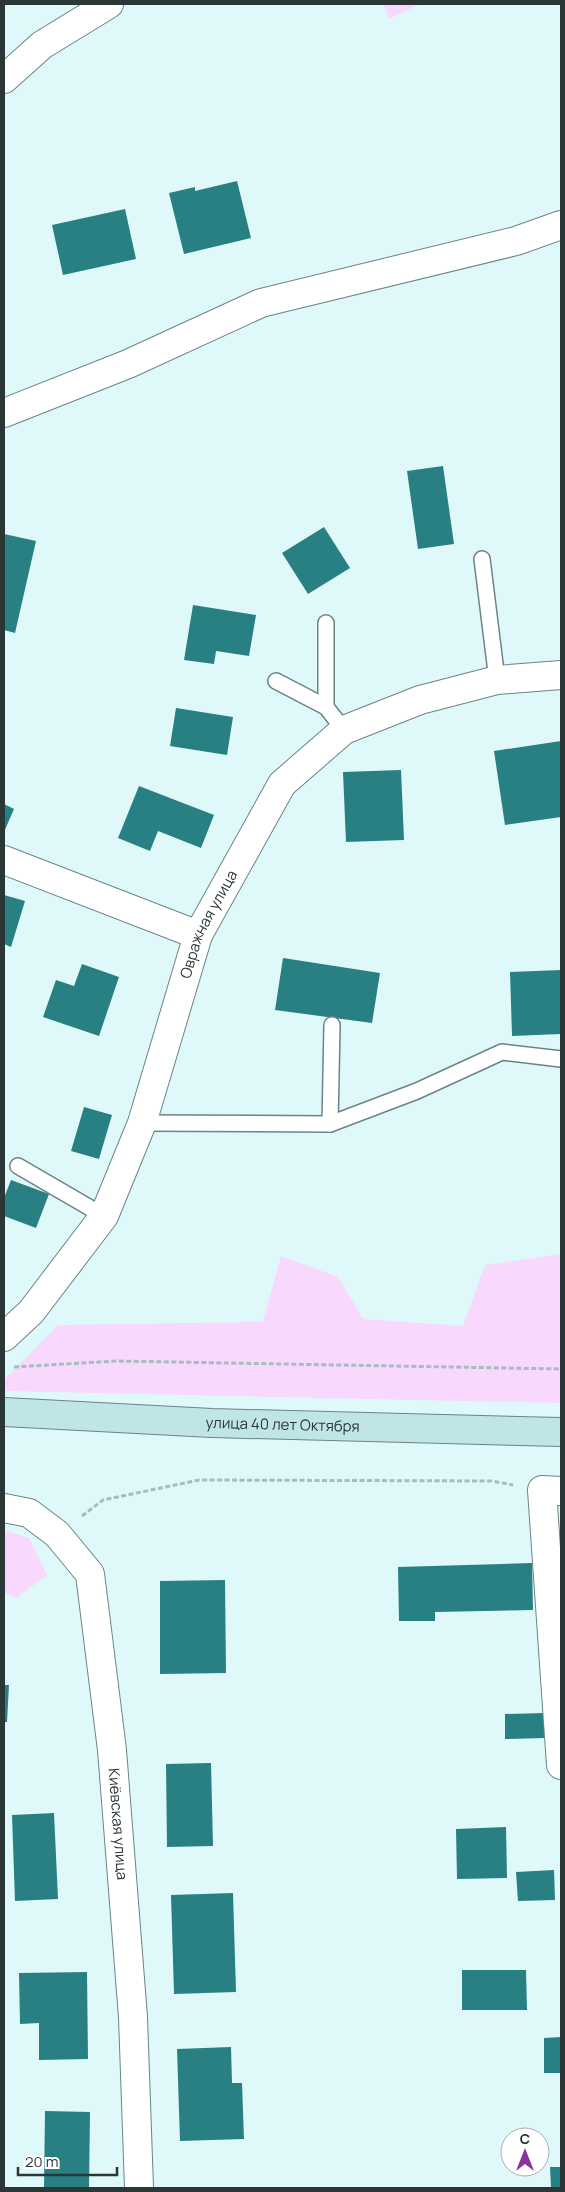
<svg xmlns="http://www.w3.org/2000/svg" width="565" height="2192" viewBox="0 0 565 2192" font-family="Manrope,sans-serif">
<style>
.green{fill:#f8d8fd}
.building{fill:#288083}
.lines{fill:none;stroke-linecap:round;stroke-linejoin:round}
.service-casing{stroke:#6c8485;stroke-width:18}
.minor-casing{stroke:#6c8485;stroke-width:30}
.secondary-casing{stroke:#6c8485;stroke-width:30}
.path{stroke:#a7bcbd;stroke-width:3;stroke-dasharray:5 2.5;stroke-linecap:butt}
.service{stroke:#fff;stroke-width:15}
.minor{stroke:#fff;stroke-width:28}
.secondary{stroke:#bfe5e7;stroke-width:28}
.labels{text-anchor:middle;stroke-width:5;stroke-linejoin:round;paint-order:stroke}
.street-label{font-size:15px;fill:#2b3636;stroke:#fff}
</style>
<rect width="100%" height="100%" fill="#dff9fa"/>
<g class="green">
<path d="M384,4H420L389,19Z"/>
<path d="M561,1254V1403L4,1391V1380L58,1325L263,1322L281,1256L338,1277L363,1319L463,1326L485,1265Z"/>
<path d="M4,1530L29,1538L47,1575L16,1598L4,1592Z"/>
</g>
<g class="building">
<path d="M237,181L251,238L184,254L169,193L195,187V191Z"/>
<path d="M125,209L136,259L63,275L52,225Z"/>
<path d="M443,466L454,544L418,549L407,471Z"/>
<path d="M324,527L350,568L308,594L282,553Z"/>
<path d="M4,534L36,541L15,633L4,630Z"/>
<path d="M193,605L256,615L249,656L216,651L214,664L184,660Z"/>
<path d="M176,708L233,717L227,755L170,746Z"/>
<path d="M561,741V817L505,825L494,751Z"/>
<path d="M401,770L404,840L346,842L343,772Z"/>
<path d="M139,786L214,815L201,848L158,831L150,851L118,838Z"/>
<path d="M4,804L14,809L4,832Z"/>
<path d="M4,895L25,901L11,947L4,944Z"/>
<path d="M283,958L380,973L372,1023L275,1010Z"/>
<path d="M82,964L119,977L99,1036L43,1017L56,980L74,986Z"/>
<path d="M561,970V1034L512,1036L510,972Z"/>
<path d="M84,1107L112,1115L99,1159L71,1151Z"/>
<path d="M11,1180L49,1194L36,1228L4,1216V1198Z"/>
<path d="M532,1563L533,1610L435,1612V1621H399L398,1567Z"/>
<path d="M225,1580L226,1673L160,1674V1581Z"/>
<path d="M4,1685H9L7,1722H4Z"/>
<path d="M544,1713L545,1738L505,1739V1714Z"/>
<path d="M211,1763L213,1846L167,1847L166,1764Z"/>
<path d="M54,1813L58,1899L15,1901L12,1815Z"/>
<path d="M506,1827L507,1878L457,1879L456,1829Z"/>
<path d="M554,1870L555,1900L518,1901L516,1872Z"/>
<path d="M233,1893L236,1992L174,1994L171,1895Z"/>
<path d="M462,1970H526L527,2010H462Z"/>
<path d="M87,1972L88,2059L39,2060V2023L20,2024L19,1973Z"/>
<path d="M561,2037V2073H544V2038Z"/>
<path d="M231,2047L232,2083H242L244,2139L180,2141L177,2049Z"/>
<path d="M45,2111L90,2112L89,2188H44Z"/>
<path d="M550,2167H561V2188H551Z"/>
</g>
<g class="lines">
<g class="service-casing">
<g id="service">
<path d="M482,559L497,680"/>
<path d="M326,623V707"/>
<path d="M276,681L326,707L344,730"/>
<path d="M142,1123L330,1124L417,1091L502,1052L561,1059"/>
<path d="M330,1124L332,1025"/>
<path d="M18,1166L104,1216"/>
</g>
</g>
<g class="minor-casing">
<g id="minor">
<path d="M4,79L42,45L109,4"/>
<path d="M4,413L128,364L261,303L516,241L561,225"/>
<path d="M4,860L198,935"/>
<path id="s1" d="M4,1337L31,1312L104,1216L142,1123L198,935L282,784L344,730L420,700L497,680L561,675"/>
<path d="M561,1491L542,1490L561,1765"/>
<path id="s2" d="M4,1508L29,1513L57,1534L90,1574L112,1750L133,2017L139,2188"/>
</g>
</g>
<g class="secondary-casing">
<g id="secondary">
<path id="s3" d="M4,1412L212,1423L561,1432"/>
</g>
</g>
<g class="path">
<path d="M14,1367L116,1361L561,1369"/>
<path d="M82,1516L103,1500L199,1480L492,1481L513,1485"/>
</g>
<use href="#service" class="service"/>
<use href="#minor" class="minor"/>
<use href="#secondary" class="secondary"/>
</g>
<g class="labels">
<g class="street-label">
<text dy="5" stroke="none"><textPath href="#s1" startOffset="468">Овражная улица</textPath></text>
<text dy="5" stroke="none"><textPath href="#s3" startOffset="279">улица 40 лет Октября</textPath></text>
<text dy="5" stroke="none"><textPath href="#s2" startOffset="364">Киёвская улица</textPath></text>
</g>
</g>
<rect width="565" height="2192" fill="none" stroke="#2b3636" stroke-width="10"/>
<g transform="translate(525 2152)"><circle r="24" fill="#ffffff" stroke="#aaafaf"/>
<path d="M0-4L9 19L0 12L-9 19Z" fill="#8c309b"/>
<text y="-8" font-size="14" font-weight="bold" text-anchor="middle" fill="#2b3636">С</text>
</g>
<path d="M18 2167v8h99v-8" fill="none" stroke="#2b3636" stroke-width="2.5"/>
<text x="25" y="2167" font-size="15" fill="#2b3636" stroke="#ffffff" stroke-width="4" paint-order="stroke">20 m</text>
</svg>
